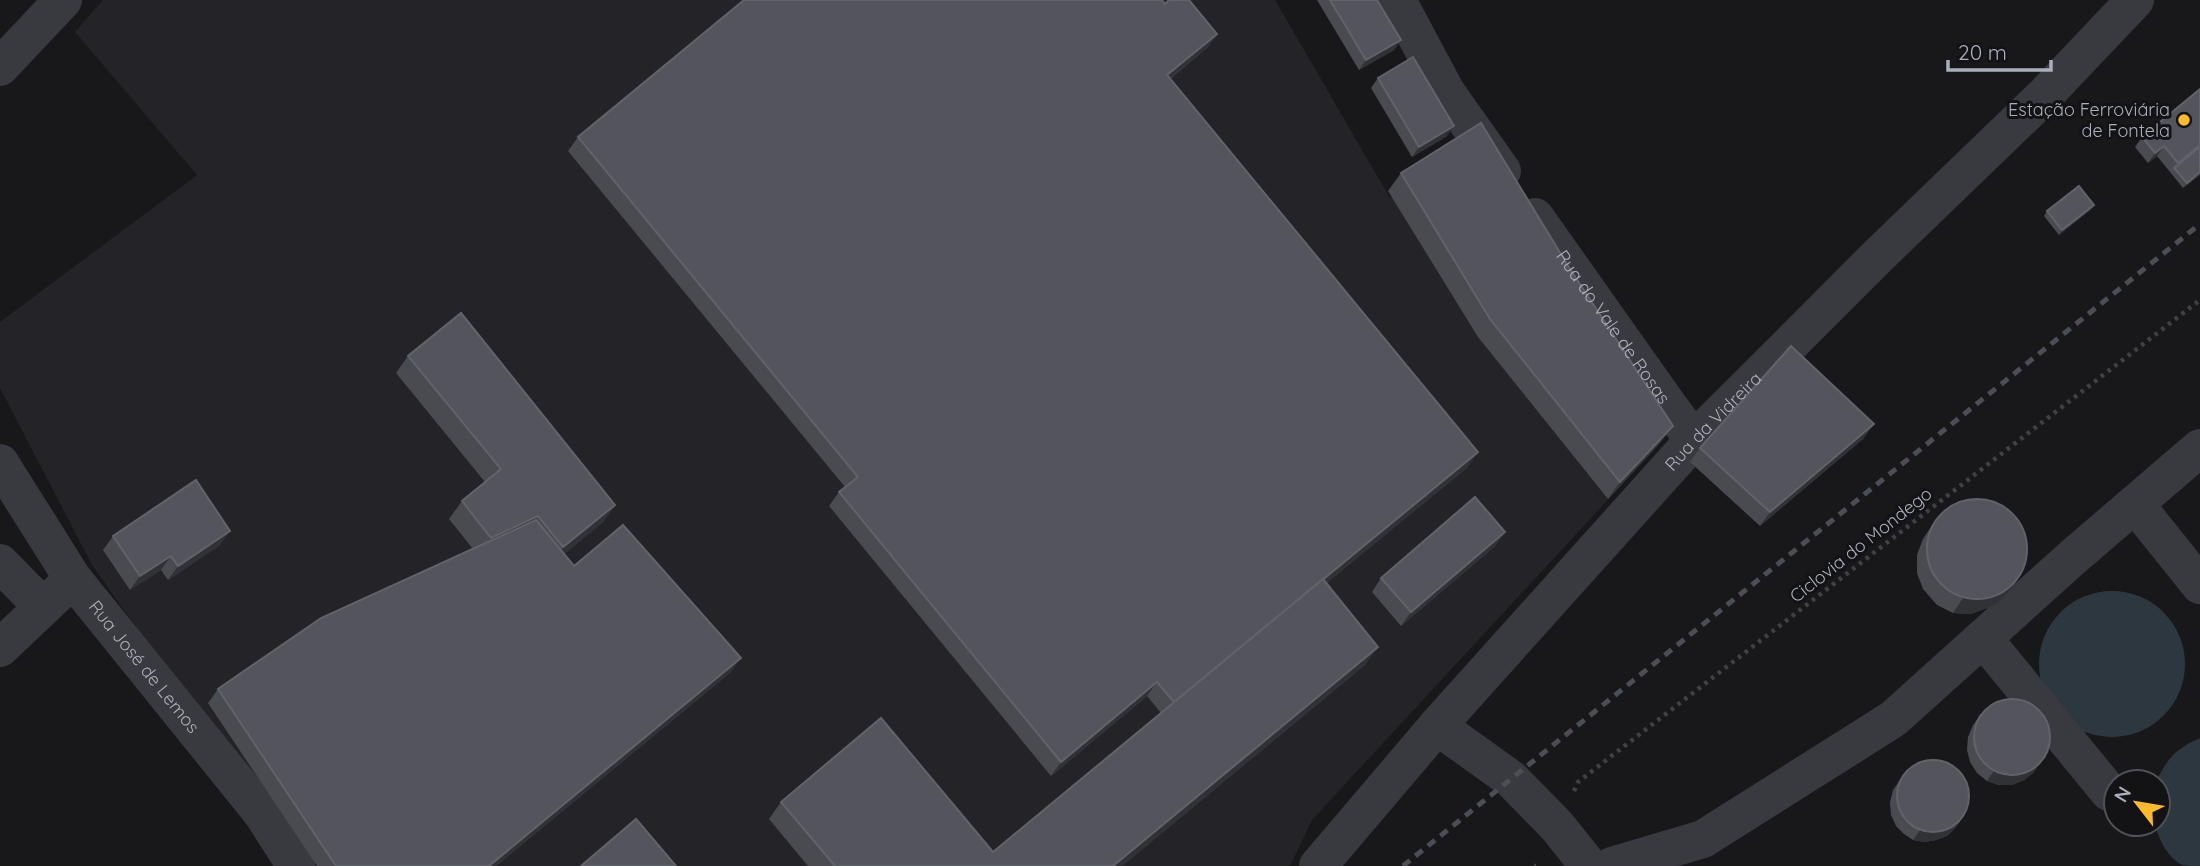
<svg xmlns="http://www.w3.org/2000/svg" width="2200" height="866" viewBox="0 0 2200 866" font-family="Quicksand,sans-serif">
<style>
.built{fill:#242428}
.water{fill:#2d3740}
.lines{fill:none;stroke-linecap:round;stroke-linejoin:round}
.path{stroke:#3f4147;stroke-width:4.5;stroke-dasharray:3.5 5;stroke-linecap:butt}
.minor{stroke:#393a40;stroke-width:38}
.rail{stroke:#4c4e55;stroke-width:5;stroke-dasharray:9 7;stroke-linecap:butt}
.wall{fill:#494b50}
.shaded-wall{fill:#313236}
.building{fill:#54555c;stroke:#61636a;stroke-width:2}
.poi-dot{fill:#fdba2f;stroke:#131316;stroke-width:2.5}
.labels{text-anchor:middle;stroke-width:6;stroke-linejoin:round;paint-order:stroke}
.poi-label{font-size:18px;fill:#aaafbb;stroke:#131316;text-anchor:end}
.street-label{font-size:18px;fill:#aaafbb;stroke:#131316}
</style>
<rect width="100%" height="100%" fill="#18181b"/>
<path class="built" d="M103,0H1275L1390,198L1467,140L1605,344L1664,439L1312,820L1290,866H305L92,565L0,388V322L197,175L75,32Z"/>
<g class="water">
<circle cx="2112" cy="664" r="73"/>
<path d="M2200,738V866C2195,866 2187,866 2183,865C2168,859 2158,838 2155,824H2158V782H2156C2167,759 2176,748 2200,738Z"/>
</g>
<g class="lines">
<g class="path">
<path d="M1574,791L1578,782L2200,300"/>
<path d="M1534,866H1536"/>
</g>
<g class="minor">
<path d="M1397,0L1446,92L1502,171"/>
<path d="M0,67L63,0"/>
<path id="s1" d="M1535,217L1670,408L1694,440"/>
<path id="s2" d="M0,463L73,579L262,813L296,866"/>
<path d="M2135,504L2200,585"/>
<path d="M0,563L43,607"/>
<path d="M1983,638L2109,792"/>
<path d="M0,648L73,579"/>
<path d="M1437,726L1511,779L1557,826L1589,866"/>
<path id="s3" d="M1318,866L1437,726L1694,440L1879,255L2045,95L2135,0"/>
<path d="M1612,866L1703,839L1893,719L2073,557L2200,448"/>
</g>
<path class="rail" d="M1403,866L2200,224"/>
</g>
<g class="wall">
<path d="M1317,0H1377L1401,40L1394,50L1359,70Z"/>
<path d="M1165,4L1217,34L1207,48L1170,79L1468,467L1326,583L1366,664L1122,866H808L769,819L781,802L993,852L1161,713L1147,696L1051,776L829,506L839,492L845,487L568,151L578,137Z"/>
<path d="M1378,78L1447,136L1412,157L1371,88Z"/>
<path d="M2200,89V175L2183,188L2157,156L2148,163L2135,147L2142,137Z"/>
<path d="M1401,173L1660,443L1608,499L1478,337L1388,191Z"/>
<path d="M2094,205L2090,210L2059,235L2044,216L2047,211Z"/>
<path d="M408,356L615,505L603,522L564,554L574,566L731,672L496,866H317L208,703L218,689L473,549L449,519L462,501L485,482L396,373Z"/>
<path d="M1864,438L1760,526L1690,462L1700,448Z"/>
<path d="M1933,524L2018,579L2008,593L1995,605L1971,614L1953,613L1937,605L1923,589L1917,573V555L1923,539Z"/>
<path d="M1505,532L1495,546L1401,626L1372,592L1381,578Z"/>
<path d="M113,536L220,545L168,580L161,570L130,590L103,550Z"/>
<path d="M1980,716L2034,772L2024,780L2012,785H1999L1987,781L1977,773L1970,762L1967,750L1968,737L1973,725Z"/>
<path d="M1907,770L1963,817L1956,827L1947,836L1936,840L1925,842L1913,840L1904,834L1896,826L1891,815L1890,802L1893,790Z"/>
</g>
<g class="shaded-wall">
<path d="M1217,34L1207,48L1157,89L1167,75Z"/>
<path d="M1401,40L1394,50L1359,70L1366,60Z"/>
<path d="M1454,126L1447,136L1412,157L1419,147Z"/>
<path d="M2200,145V150L2174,168L2178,163Z"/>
<path d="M2164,146L2157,156L2148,163L2155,153Z"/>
<path d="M2200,172V175L2183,188L2187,183Z"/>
<path d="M2094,205L2090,210L2059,235L2062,230Z"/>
<path d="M1874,424L1864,438L1760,526L1770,512Z"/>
<path d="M1673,426L1660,443L1608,499L1620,482Z"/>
<path d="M1478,452L1468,467L1165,717L1174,703Z"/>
<path d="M615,505L603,522L551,565L563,547Z"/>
<path d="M538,516L526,534L478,556L491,538Z"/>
<path d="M230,531L220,545L168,580L178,566Z"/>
<path d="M1505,532L1495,546L1401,626L1411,612Z"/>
<path d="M171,556L161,570L130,590L140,576Z"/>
<path d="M2018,579L2008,593L1995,605L1971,614L1953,613L1963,598Z"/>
<path d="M1378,647L1366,664L1122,866H1113Z"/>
<path d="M741,658L731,672L496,866H489Z"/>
<path d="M1157,682L1147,696L1051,776L1061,762Z"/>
<path d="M2041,762L2034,772L2024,780L2012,785H1999L1987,781L1994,771Z"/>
<path d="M1963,817L1956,827L1947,836L1936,840L1925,842L1913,840L1920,830Z"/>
</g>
<g class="building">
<path d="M744,0H1162L1165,4L1169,0H1189L1217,34L1167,75L1478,452L1174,702L1157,682L1061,762L839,492L858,477L578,137Z"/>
<path d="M1330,0H1377L1401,40L1366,60Z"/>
<path d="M1413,57L1454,126L1419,147L1378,78Z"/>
<path d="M2200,89V145L2178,163L2164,146L2155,153L2142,137Z"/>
<path d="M1481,123L1570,269L1673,426L1620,482L1490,319L1401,173Z"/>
<path d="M2200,147V172L2187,183L2174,168Z"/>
<path d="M2079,186L2094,205L2062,230L2047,211Z"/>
<path d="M461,313L615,505L563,547L538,516L491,538L462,501L501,469L408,356Z"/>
<path d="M1791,346L1874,424L1770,512L1700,448Z"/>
<path d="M196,480L230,531L178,566L171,556L140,576L113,536Z"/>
<path d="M1475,497L1505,532L1411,612L1381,578Z"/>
<circle cx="1977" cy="549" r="50"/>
<path d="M536,520L574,566L623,525L741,658L489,866H336L218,689L321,618Z"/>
<path d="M1323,579L1378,647L1113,866H835L781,802L881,718L993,852Z"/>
<circle cx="2012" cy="737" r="38"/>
<circle cx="1933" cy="796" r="36"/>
<path d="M636,819L676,866H581Z"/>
</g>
<circle class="poi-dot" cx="2184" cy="120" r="7"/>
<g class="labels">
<g class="poi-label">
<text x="2170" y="116">Estação Ferroviária<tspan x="2170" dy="21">de Fontela</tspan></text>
</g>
<g class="street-label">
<text dy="6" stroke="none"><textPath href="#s1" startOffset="135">Rua do Vale de Rosas</textPath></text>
<text dy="6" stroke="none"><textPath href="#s3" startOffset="595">Rua da Vidreira</textPath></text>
<text transform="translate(1861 545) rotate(-38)" y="6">Ciclovia do Mondego</text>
<text dy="6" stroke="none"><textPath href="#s2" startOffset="250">Rua José de Lemos</textPath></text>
</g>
</g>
<g transform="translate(2137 803) rotate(301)"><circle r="33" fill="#131316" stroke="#4f5158" stroke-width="2"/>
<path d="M0-5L12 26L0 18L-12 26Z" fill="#fdba2f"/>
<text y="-10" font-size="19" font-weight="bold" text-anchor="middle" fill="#aaafbb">N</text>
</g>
<path d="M1948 60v10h103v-10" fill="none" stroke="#aaafbb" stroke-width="3.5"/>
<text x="1958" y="60" font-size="21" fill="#aaafbb" stroke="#131316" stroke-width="5" paint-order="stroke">20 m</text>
</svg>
